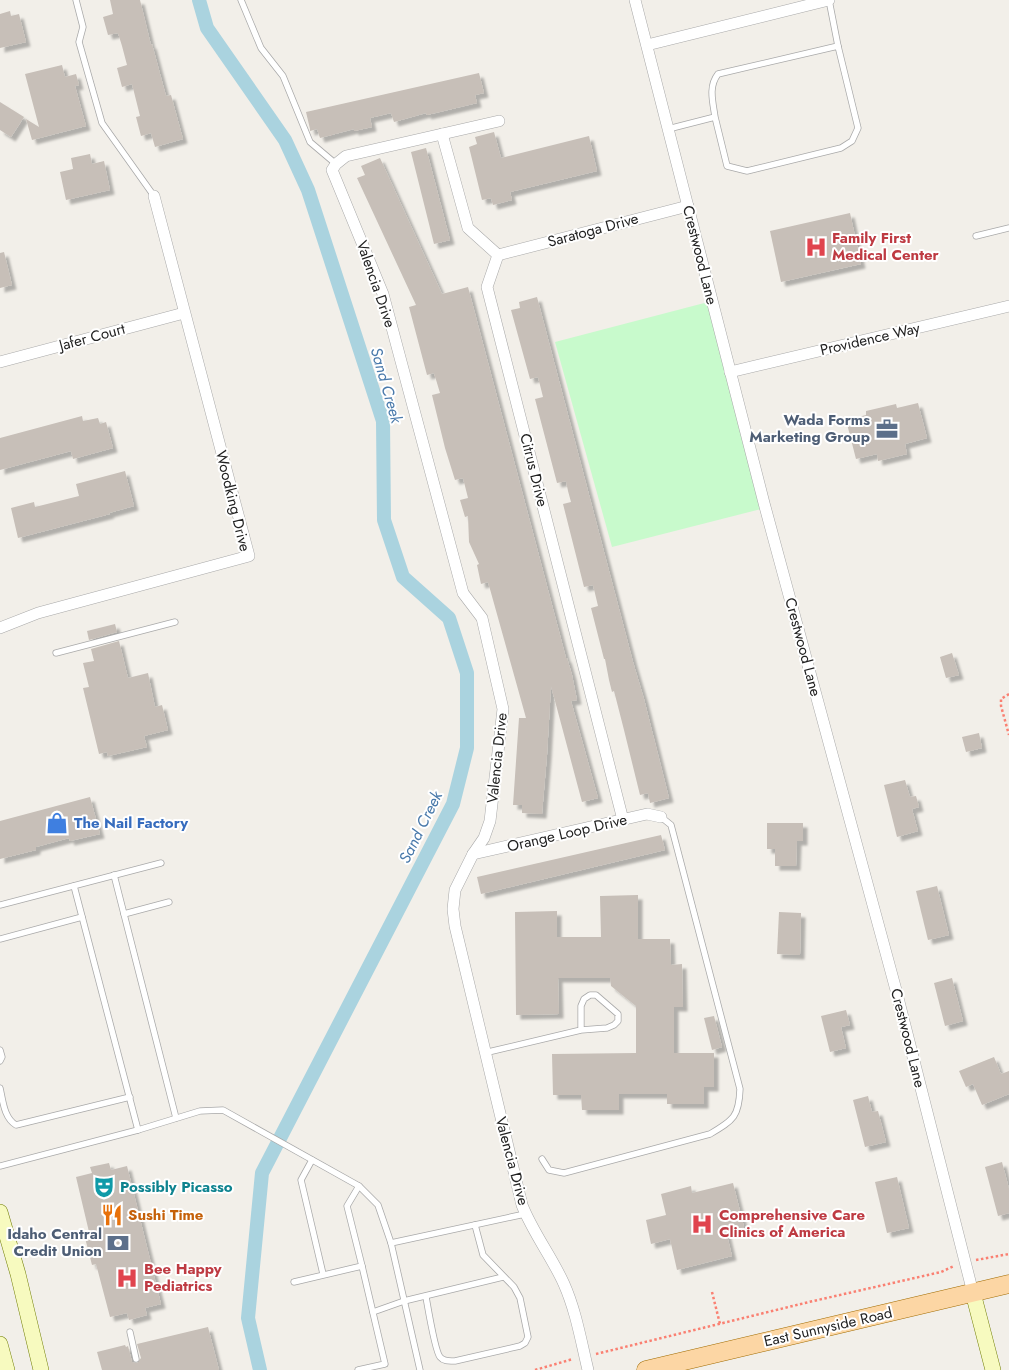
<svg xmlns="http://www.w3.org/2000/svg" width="1009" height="1370" viewBox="0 0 1009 1370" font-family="Jost,sans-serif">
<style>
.park{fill:#c8facc}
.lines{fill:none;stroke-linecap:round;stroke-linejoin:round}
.canal{stroke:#aad3df;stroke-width:14}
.building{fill:#c7bfb8;filter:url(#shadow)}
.lane-casing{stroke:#a9a9a9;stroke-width:7}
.street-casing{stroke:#a9a9a9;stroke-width:12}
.secondary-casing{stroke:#707d05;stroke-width:16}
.primary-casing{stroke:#a06b00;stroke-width:19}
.path{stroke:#fa8072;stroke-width:2.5;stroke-dasharray:2.5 2.5;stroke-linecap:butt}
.lane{stroke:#fff;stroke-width:5.5}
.street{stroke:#fff;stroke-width:11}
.secondary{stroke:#f7fabf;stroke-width:15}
.primary{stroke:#fcd6a4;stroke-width:18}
.labels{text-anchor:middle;stroke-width:4;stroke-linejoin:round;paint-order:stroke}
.street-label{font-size:15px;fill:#222;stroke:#fff}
.health-label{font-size:15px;font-weight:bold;fill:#be3a42;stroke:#fff;text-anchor:start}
.service-label{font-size:15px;font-weight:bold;fill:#4e5e75;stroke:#fff;text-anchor:end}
.shop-label{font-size:15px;font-weight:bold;fill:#366cbe;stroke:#fff;text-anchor:start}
.culture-label{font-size:15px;font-weight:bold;fill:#0d838f;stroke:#fff;text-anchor:start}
.food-label{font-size:15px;font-weight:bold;fill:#c56008;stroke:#fff;text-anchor:start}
.water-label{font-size:16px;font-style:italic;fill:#4a7aab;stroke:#fff}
</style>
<defs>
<filter id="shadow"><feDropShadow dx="4.5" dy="4.5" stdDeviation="1" flood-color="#0004"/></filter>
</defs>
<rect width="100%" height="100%" fill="#f2efe9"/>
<path class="park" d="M712,301L765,508L612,547L555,342Z"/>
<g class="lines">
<path class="canal" d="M199,0L207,28L285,140L308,190L383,421L384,520L403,577L449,618L467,673V748L453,804L262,1173L248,1318L260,1370"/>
</g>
<g class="building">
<path d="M110,0H140L151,45L152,44L166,96L171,95L183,139L155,147L151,133L141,136L136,117L140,116L132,84L122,87L117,68L127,65L122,46L118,33L108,35L103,17L113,14Z"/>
<path d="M10,11L11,16L19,14L26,42L0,48V14Z"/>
<path d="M62,65L65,77L76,74L79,85L75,86L86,126L32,140L26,119L39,127L25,74Z"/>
<path d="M479,73L484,93L475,95L477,103L427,115L426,113L394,122L391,113L370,118L372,127L354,131V129L320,138L317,129L310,131V129L306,112Z"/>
<path d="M0,102L24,117L11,137L0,130Z"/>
<path d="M494,132L501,158L589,136L597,171L510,192L512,200L493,205L491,198L482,200L469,147L477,144L475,137Z"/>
<path d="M426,148L450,240L434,244L411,152Z"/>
<path d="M90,154L92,164L104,161L110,190L66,200L60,172L73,169L71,158Z"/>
<path d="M380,158L442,294L468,287L566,658H567L572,675L577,700L571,701L598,798L582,802L551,686L547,755L542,814L522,813V805H513L519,718H526L488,582L481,584L477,565L479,564L469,542L468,516L465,517L460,500L468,498L463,478L455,480L445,448L432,395L440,393L434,373L427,375L409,307L416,305L357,178L365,175L361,166Z"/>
<path d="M850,213L861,264L781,282L770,231Z"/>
<path d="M4,252L12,285L0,288V253Z"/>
<path d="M537,297L633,662L644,699L669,798L650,803L648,793L640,795L624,730L614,691L612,692L609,680L605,659H604L591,608L598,606L593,585L584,587L563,504L571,502L568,491L566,481L557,483L535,399L543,397L538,377L530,379L511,310L520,308L519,302Z"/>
<path d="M918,403L927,438L905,444L907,454L878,461L877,454L856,459L846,420L866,415V411L896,404L897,408Z"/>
<path d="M82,416L83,421L98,418L100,424L106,422L113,448L73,459L71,451L0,470V438Z"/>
<path d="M125,471L134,506L109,513L110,514L18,538L11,508L34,502L35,507L79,496L76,484Z"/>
<path d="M115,624L117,632L89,640L87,631Z"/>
<path d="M119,641L128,678L148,673L155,707L162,705L168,730L144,736L147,747L108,756L107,752L99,754L83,688L89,687L83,663L94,661L91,649Z"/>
<path d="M952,653L959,675L946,678L940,657Z"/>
<path d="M979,733L982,748L966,752L962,737Z"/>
<path d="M905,780L910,797L916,796L919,807L912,809L918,831L897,837L884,785Z"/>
<path d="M90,797L100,834L70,841L69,838L36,847V850L0,859V821Z"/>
<path d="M767,823H803V841H797L796,866H775V849H767Z"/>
<path d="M661,835L665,850L481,894L477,877Z"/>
<path d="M937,886L949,935L928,940L916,891Z"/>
<path d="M638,895V939H670L671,965L682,964L683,1007H674V1053H714V1087H704V1104H667V1094H619V1110H582L581,1095H553L552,1054L636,1053V1006L611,986L610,978H558L559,1014L516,1015L515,912L557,911V937H601L600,896Z"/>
<path d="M779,912L801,913L800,955L777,954Z"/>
<path d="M952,978L963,1021L945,1026L934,983Z"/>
<path d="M846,1010L850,1025L841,1027L846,1048L830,1052L821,1016Z"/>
<path d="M714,1016L722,1047L712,1050L704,1018Z"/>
<path d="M994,1057L1001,1074L1009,1071V1094L982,1105L973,1084L966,1087L959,1071Z"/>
<path d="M868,1096L872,1112L878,1111L886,1142L865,1147L853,1100Z"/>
<path d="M1002,1162L1009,1189V1213L998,1216L985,1167Z"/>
<path d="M109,1163L111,1170L127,1166L161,1304L145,1308L147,1315L129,1320L127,1313L110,1317L96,1264L92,1265L84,1234L89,1232L76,1177L92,1173L90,1167Z"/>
<path d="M897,1177L909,1228L887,1233L875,1182Z"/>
<path d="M733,1183L744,1227L726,1231L732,1256L677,1270L670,1239L651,1244L646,1220L666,1215L661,1194L691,1186L692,1193Z"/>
<path d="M208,1327L219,1370H102L97,1352L125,1345L126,1347L128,1346L132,1362L137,1363L141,1358L137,1344Z"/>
</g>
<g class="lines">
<g class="lane-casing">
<g id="lane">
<path d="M76,0L83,27L79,42L102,123L154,196"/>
<path d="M241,0L261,48L283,76L310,142L336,164"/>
<path d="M829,0L838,46"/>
<path d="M668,129L715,117L727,166L747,171L841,148L852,141L858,128L838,46L718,74C708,87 713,102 715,117"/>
<path d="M976,236L1009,228"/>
<path d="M56,653L175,622"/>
<path d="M114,875L176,1118"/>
<path d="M74,886L138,1130"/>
<path d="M0,905L161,863"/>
<path d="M124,914L169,902"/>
<path d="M0,939L82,917"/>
<path d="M0,1050L2,1057L0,1061"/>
<path d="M484,1053L581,1030L607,1028L614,1025L618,1021V1014L596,995H590L584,999L581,1006V1030"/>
<path d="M0,1088C3,1101 4,1118 16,1125L130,1097"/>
<path d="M542,1159L549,1170L564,1173L710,1134C734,1120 739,1116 740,1089L671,825L661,817"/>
<path d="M312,1160L301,1180L323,1274"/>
<path d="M0,1166L138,1130L200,1111L223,1110L359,1186L378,1205L391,1243L525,1214"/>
<path d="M391,1243L420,1370"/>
<path d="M294,1282L362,1266L347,1206L359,1186"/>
<path d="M426,1297C428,1308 435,1351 440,1357C444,1362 450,1361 455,1361L520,1346L525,1343L528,1337L520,1298L514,1287L483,1255L475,1225"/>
<path d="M373,1312L404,1301L503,1277"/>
<path d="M130,1332L136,1359"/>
<path d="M358,1370L385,1364L362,1266"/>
</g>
</g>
<g class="street-casing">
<g id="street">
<path d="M635,0L764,503L896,990L973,1293"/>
<path d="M647,45L829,0"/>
<path d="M499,121L346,156L336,164L332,170L383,294L463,593L482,618L503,709L490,821L484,838L473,854L455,890L453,909L455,926L522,1205C533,1233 552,1257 564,1284C576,1311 581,1341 588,1370"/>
<path d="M442,134L468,228L498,255L487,287L623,820"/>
<path d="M498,255L688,206"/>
<path d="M0,362L184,313"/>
<path d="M730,372L1009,306"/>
<path d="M0,628L38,613L249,556L154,196"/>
<path d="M473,854L647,814L661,817"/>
</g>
</g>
<g class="secondary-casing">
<g id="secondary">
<path d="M0,1212L18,1274L41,1370"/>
<path d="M973,1293L993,1370"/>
<path d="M0,1344L7,1370"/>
</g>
</g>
<g class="primary-casing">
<path id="primary" d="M646,1370L1009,1284"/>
</g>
<g class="path">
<path d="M1009,694L1001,699V706L1009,735"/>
<path d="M976,1260L1009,1254"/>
<path d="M712,1292L720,1324"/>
<path d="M596,1354L809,1302L941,1272L954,1266"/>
<path d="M535,1370L573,1359"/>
</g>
<use href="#lane" class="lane"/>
<use href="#street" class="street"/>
<use href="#secondary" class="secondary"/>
<use href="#primary" class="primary"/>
</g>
<defs>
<g id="hospital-bare" transform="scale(1.725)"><path d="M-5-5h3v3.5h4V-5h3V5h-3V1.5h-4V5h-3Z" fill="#e0444e" stroke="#fff" stroke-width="2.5" paint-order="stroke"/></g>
<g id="office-bare" transform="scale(1.725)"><path d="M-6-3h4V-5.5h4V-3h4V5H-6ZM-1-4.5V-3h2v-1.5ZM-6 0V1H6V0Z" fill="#5c6f8a" stroke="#fff" stroke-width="2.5" paint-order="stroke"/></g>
<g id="shop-bare" transform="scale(1.725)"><path d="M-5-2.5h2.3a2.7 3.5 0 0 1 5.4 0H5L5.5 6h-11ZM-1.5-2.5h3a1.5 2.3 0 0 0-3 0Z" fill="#3f7fe0" stroke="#fff" stroke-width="2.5" paint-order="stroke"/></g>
<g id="theatre-bare" transform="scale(1.725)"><path d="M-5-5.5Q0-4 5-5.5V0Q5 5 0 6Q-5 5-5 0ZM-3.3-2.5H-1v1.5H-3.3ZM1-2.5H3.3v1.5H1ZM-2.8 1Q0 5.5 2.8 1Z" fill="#0f9aa8" stroke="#fff" stroke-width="2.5" paint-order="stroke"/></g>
<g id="restaurant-bare" transform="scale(1.725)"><path d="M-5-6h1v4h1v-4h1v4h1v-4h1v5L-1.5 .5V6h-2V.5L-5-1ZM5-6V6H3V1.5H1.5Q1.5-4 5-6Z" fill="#e8710a" stroke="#fff" stroke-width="2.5" paint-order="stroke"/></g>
<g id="bank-bare" transform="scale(1.725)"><path d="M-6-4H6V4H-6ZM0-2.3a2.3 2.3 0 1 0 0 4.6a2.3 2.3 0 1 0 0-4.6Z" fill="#5c6f8a" stroke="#fff" stroke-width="2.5" paint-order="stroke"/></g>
</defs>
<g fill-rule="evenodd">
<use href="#hospital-bare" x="816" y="247"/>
<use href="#office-bare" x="887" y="429"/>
<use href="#shop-bare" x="57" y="823"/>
<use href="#theatre-bare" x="104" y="1187"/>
<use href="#restaurant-bare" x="112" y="1215"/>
<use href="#hospital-bare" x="702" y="1224"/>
<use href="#bank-bare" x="118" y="1243"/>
<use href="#hospital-bare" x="127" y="1278"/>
</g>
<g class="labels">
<g class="street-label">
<text transform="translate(593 230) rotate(-15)" y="5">Saratoga Drive</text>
<text transform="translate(700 255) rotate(76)" y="5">Crestwood Lane</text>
<text transform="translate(376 284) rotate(71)" y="5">Valencia Drive</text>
<text transform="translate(92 337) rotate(-15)" y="5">Jafer Court</text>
<text transform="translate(870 339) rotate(-13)" y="5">Providence Way</text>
<text transform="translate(534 470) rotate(76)" y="5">Citrus Drive</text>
<text transform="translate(233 501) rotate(76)" y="5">Woodking Drive</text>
<text transform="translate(803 647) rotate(75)" y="5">Crestwood Lane</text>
<text transform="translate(497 758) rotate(-84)" y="5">Valencia Drive</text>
<text transform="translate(567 833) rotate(-13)" y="5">Orange Loop Drive</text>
<text transform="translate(908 1038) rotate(76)" y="5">Crestwood Lane</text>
<text transform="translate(512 1161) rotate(75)" y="5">Valencia Drive</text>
<text transform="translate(828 1327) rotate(-13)" y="5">East Sunnyside Road</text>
</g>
<g class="health-label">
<text x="832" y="243">Family First<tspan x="832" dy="17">Medical Center</tspan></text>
<text x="719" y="1220">Comprehensive Care<tspan x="719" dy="17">Clinics of America</tspan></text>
<text x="144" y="1274">Bee Happy<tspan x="144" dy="17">Pediatrics</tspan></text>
</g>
<g class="service-label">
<text x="870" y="425">Wada Forms<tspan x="870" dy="17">Marketing Group</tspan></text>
<text x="102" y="1239">Idaho Central<tspan x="102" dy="17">Credit Union</tspan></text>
</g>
<g class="shop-label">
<text x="74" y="828">The Nail Factory</text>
</g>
<g class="culture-label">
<text x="120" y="1192">Possibly Picasso</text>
</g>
<g class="food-label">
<text x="128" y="1220">Sushi Time</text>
</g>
<g class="water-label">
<text transform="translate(387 385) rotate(74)" y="6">Sand Creek</text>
<text transform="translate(420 827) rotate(-64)" y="6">Sand Creek</text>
</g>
</g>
</svg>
